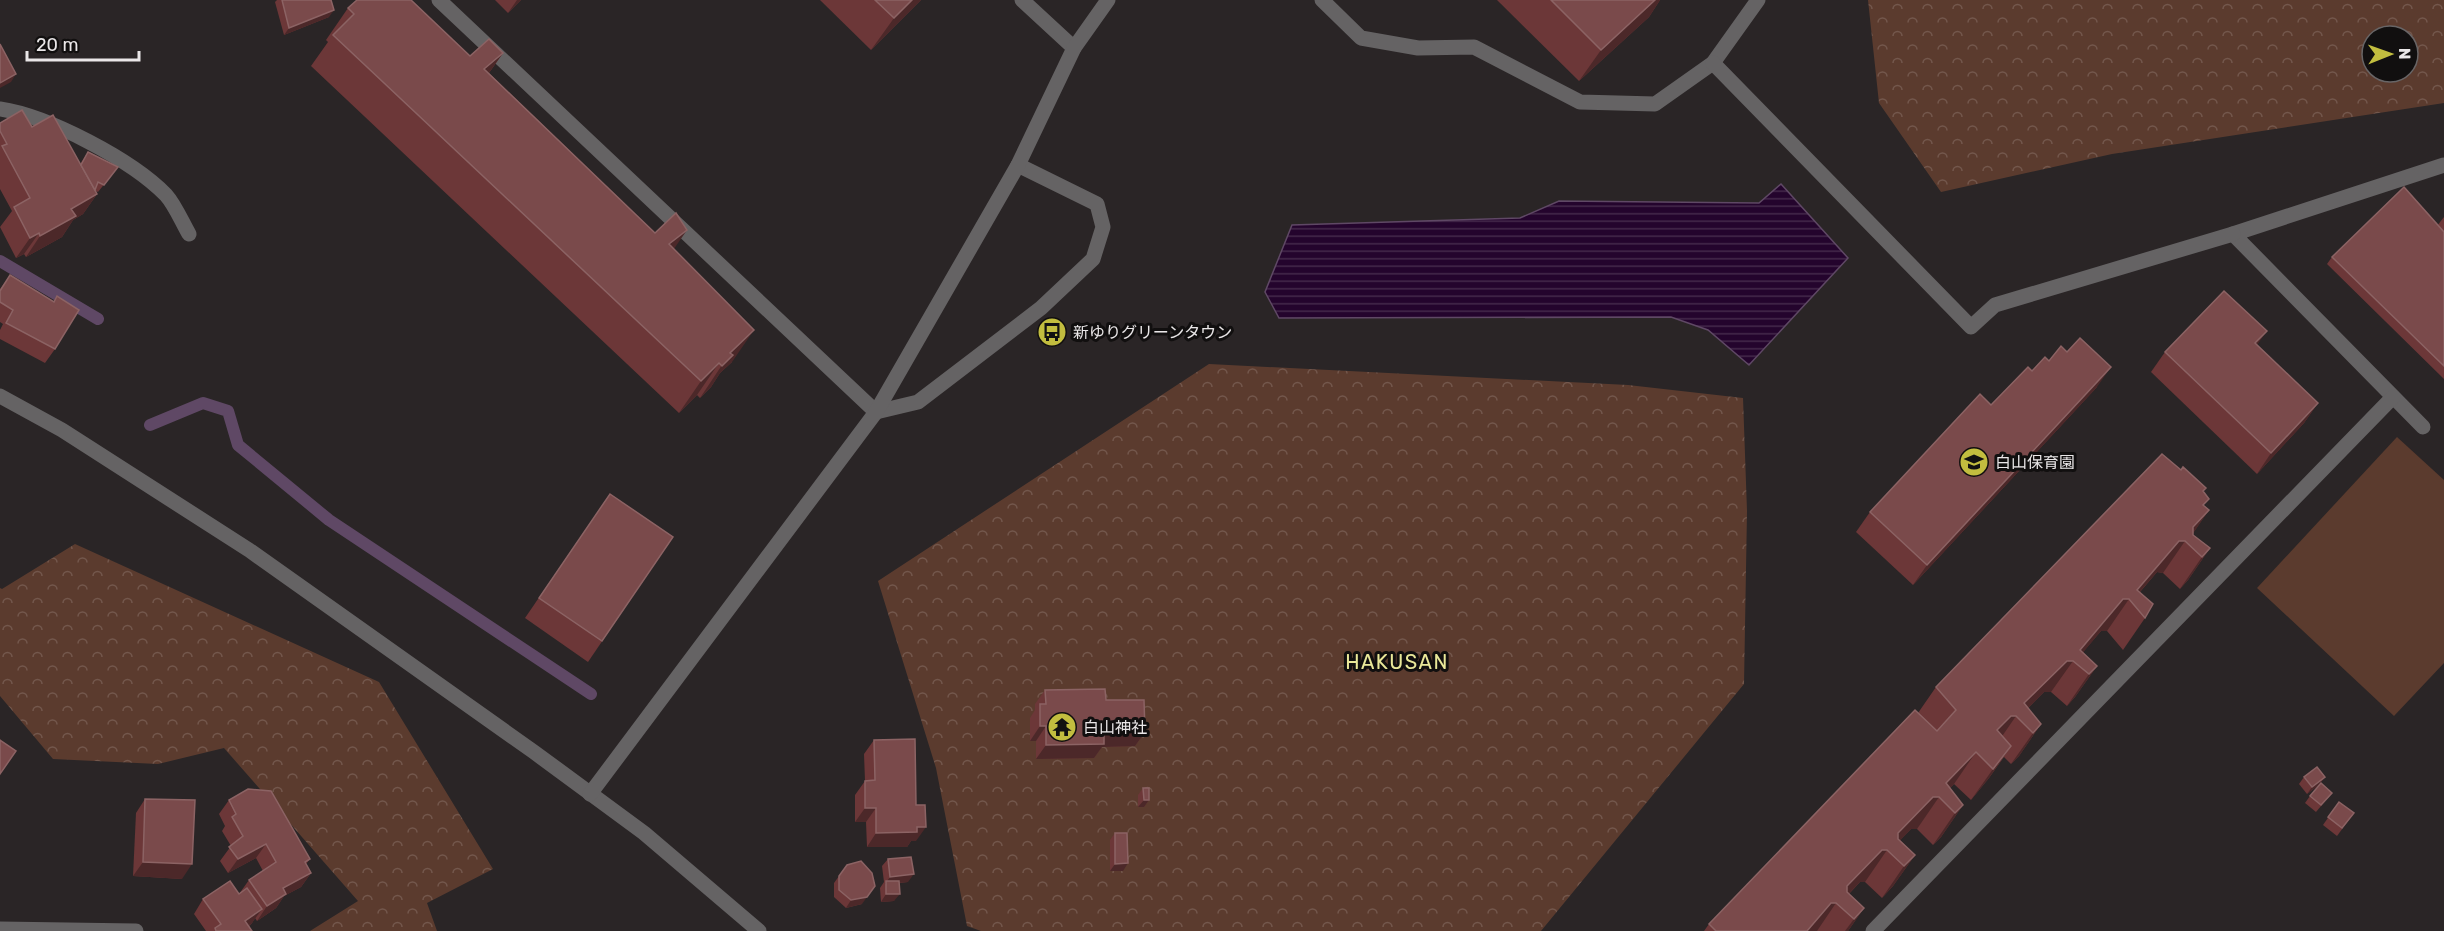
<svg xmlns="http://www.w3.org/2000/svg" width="2444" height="931" viewBox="0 0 2444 931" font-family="Rubik,'Noto Sans JP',sans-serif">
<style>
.forest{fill:url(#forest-crowns);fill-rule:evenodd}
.green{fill:#5b3b2e}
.water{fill:url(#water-rules);stroke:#5f4865;stroke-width:1.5}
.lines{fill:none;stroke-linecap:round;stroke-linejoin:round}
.stream{stroke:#5f4865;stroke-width:12}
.service{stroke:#656364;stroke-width:15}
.pedestrian{stroke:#656364;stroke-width:15}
.minor{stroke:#656364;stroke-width:15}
.tertiary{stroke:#656364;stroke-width:15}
.wall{fill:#6c3738}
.shaded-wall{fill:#4c2829}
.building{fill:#7a4a4b;stroke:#8c6364;stroke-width:1.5}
.labels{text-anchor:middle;stroke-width:6;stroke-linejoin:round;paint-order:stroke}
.poi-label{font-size:16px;fill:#eae7e8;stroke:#110f0f;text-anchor:start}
.quarter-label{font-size:20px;letter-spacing:1.5px;fill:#eae899;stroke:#110f0f}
</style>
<defs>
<pattern id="forest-crowns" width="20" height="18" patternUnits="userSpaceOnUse" patternTransform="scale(1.5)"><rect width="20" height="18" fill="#5b3b2e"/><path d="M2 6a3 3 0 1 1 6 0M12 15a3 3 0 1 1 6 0" fill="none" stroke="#73574c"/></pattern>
<pattern id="water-rules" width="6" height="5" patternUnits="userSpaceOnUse" patternTransform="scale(1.5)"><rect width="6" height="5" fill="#24042d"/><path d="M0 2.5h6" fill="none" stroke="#44294b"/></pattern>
</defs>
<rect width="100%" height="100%" fill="#2a2526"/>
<g class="forest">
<path d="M1868,0H2444V103L2112,154L1941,192L1879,103ZM2372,36H2408V72H2372Z"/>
<path d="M1209,364L1628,385L1743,398L1747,511L1744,684L1541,931H981L967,926L936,768L878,581Z"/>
<path d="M75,544L379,682L493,869L427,903L437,931H310L358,901L224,748L158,764L53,759L0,696V588L2,589Z"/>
</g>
<path class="green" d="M2397,437L2444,480V663L2394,716L2257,588Z"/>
<path class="water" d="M1781,184L1848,258L1749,365L1708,330L1671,317L1279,318L1265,292L1292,225L1520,218L1559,201L1759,203Z"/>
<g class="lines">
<g class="stream">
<path d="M0,261L98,319"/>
<path d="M150,425L203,403L228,411L238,445L329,520L591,694"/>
</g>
<g class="service">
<path d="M0,109C48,116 132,160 166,195C175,205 182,222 189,234"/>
<path d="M876,412L918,402L1041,308L1093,259L1103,227L1097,204L1018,165"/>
<path d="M2423,427L2233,234L2444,165"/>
<path d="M1873,931L2393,397"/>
</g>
<g class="pedestrian">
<path d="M1322,0L1361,38L1418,48L1474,47L1580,102L1655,104L1713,63L1758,0"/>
<path d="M1713,63L1971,327L1995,305L2233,234"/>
</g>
<g class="minor">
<path d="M439,0L876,412"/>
<path d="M1022,0L1074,48"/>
<path d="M0,929L136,931"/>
</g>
<g class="tertiary">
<path d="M0,396L62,430L249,550L534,752L644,833L759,931"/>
<path d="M590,794L876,412L1018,165L1074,48L1108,0"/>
</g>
</g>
<g class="wall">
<path d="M277,0H331L329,17L284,35L275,2Z"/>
<path d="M495,0H521L508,13Z"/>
<path d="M820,0H921L871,50Z"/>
<path d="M1497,0H1660L1649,17L1579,81Z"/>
<path d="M348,8L470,56L503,53L489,73L655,233L674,249L732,362L720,373L711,387L700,398L697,395L679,413L311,66L328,42L326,40Z"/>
<path d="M0,123L32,127L80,164L88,152L118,167L98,192L96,191L97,194L83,214L73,220L62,237L26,257L24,254L16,258L0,227L12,211L0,189Z"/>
<path d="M2444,217V379L2327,264L2332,257L2437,226Z"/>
<path d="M10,275L53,302L57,296L55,349L45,363L0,339V330L3,324L0,322V289Z"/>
<path d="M2257,345L2318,403L2304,423L2257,474L2151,372L2165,352Z"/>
<path d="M2049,361L2097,387L1913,585L1856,532L1870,512L1991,405L2032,371Z"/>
<path d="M2204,492V506L2209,510L2193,533V535L2210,548L2188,580L2180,589L2163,573L2157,572L2140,592L2145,618L2123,650L2107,631H2101L2083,652L2097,666L2075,697L2067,706L2051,692H2044L2028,708L2041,724L2019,756L2011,764L2004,757L1989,778L1971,800L1954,784L1950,788L1963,805L1941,837L1933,845L1917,829H1911L1900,840L1915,855L1893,886L1882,898L1865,882H1860L1849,894L1864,908L1848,931H1704L1709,924L1918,713L1936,687Z"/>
<path d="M610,494L673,537L588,662L525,618Z"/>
<path d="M1045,690L1106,700L1145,732L1135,746L1102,747L1094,758L1036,759V741H1030V718L1035,710V704Z"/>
<path d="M874,740L916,841H911L907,847H867L866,822H855V795L865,781L864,754Z"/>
<path d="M2304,777L2320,784L2307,794L2299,784Z"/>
<path d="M1143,788L1149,800L1144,807H1138V795Z"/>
<path d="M2332,793L2316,812L2305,803L2310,796Z"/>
<path d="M145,799L182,879L133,876L136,813Z"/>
<path d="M229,800L310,859L306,864L311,873L301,887L284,896L276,908L257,921L255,918L252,923L249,926L252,931H206L194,914L203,899L239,894L249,880L263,871L256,858L228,873L220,861L231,846L222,831L225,826L219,814Z"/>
<path d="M2339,802L2354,813L2337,836L2323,825Z"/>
<path d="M1115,833L1123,871H1110V840Z"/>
<path d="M888,859L908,882L899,883L894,901L881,902L880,888L884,882L882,866Z"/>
<path d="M847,865L862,904L846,908L834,897V883Z"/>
</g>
<g class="shaded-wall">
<path d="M517,0H521L508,13Z"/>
<path d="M912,0H921L871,50L894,18Z"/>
<path d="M1655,0H1660L1649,17L1579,81L1601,50Z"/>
<path d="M334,10L329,17L284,35L289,28Z"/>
<path d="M503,53L481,84L484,69Z"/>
<path d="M16,74L11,82L0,88V83Z"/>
<path d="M97,194L83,214L73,220L62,237L26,257L40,236L71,209Z"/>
<path d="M687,230L665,262L669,244Z"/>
<path d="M39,233L24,254L16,258L30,238Z"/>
<path d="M754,330L732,362L720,373L711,387L700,398L730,353Z"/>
<path d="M2267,331L2252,352L2255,343Z"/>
<path d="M719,363L697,395L679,413L701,381Z"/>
<path d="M2111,367L2097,387L1913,585L1927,565Z"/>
<path d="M2318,403L2304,423L2257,474L2271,453Z"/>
<path d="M2209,510L2187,542L2185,541L2163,573L2157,572L2131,602L2137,590L2179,541Z"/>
<path d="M2210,548L2188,580L2180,589L2202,557Z"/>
<path d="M2123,599H2129L2107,631H2101L2075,662L2073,661L2051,692H2044L2018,718L2016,716L1994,748L1997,730L2067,661L2080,650Z"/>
<path d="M2097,666L2075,697L2067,706L2089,674Z"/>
<path d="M2041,724L2019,756L2011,764L2033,733Z"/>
<path d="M1040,726H1046L1036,741H1030Z"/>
<path d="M1145,732L1135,746L1102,747L1094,758L1036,759L1046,745L1104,733Z"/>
<path d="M2011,746L1989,778L1971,800L1993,769Z"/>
<path d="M1976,752L1954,784L1940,798L1939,797L1917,829H1911L1889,852L1887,850L1865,882H1860L1838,905L1836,903L1817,931H1807L1831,903Z"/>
<path d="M2325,777L2320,784L2307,794L2312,787Z"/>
<path d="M1144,800H1149L1144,807H1138Z"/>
<path d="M1963,805L1941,837L1933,845L1955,813Z"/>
<path d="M865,808H876L866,822H855Z"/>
<path d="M917,827H926L916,841H911L907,847H867L876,833Z"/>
<path d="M266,844L256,858L228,873L238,859Z"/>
<path d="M1915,855L1893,886L1882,898L1904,866Z"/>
<path d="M143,862L192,864L182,879L133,876Z"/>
<path d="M1128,863L1123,871H1110L1115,864Z"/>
<path d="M311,873L301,887L284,896L276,908L257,921L267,906L283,888Z"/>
<path d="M914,874L908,882L885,884L890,877Z"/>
<path d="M875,886L862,904L846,908L851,900Z"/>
<path d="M886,894H900L894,901L881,902Z"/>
<path d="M1864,908L1848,931H1845L1854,919Z"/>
<path d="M262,909L252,923L241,931L245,921Z"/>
</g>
<g class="building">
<path d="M282,0H331L334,10L289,28Z"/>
<path d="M357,0H411L470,56L489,39L503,53L484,69L655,233L676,213L687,230L669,244L754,330L730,353L733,355L722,366L719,363L701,381L333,35L354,14L348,8Z"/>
<path d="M875,0H912L894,18Z"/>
<path d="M1551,0H1655L1601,50Z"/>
<path d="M0,44L16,74L0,83Z"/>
<path d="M22,110L32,127L53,115L97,194L71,209L76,216L40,236L39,233L30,238L14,207L30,198L2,146L7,144L0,131V123Z"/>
<path d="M88,152L118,167L104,185L98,182L95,190L81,165Z"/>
<path d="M2404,187L2444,232V366L2332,257Z"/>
<path d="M10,275L54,302L57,296L79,310L55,349L6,323L13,310L0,302V291Z"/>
<path d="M2224,291L2267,331L2255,343L2318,403L2271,453L2165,352Z"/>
<path d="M2080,338L2111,367L1927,565L1870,512L1980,394L1991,405L2028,367L2032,371L2045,357L2049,361L2061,346L2067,352Z"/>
<path d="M2162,454L2181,470L2183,467L2206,488L2203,491L2209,499L2203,505L2209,510L2193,527V535L2210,548L2202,557L2185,541H2179L2137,590L2153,604L2145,618L2129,599H2123L2080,650L2097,666L2089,674L2073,661H2067L2024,703L2041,724L2033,733L2016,716H2011L1997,730L2011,746L1993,769L1976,752L1946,783L1963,805L1955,813L1939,797H1933L1898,833V839L1915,855L1904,866L1887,850H1882L1847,886V892L1864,908L1854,919L1836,903H1831L1807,931H1716L1709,924L1915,710L1937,731L1956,710L1936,687Z"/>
<path d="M610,494L673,537L602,641L539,598Z"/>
<path d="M1105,689L1106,700H1144L1145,732L1104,733V744L1046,745V726H1040V704H1046L1045,690Z"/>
<path d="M915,739L916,805H925L926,827H917V832L876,833V808H865V781L875,780L874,740Z"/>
<path d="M0,740L16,751L0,774Z"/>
<path d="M2317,767L2325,777L2312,787L2304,777Z"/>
<path d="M2321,783L2332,793L2321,805L2310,796Z"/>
<path d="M1143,788H1149V800H1144Z"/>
<path d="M248,789L271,791L310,859L305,862L311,873L283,888L286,894L267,906L249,880L276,862L266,844L238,859L229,847L243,836L232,817L236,814L229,800Z"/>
<path d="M145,799L195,800L192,864L143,862Z"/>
<path d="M2339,802L2354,813L2342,828L2328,817Z"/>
<path d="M1115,833H1127L1128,863L1115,864Z"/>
<path d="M911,857L914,874L890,877L888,859Z"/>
<path d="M861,861L872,873L875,886L867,897L851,900L839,890V876L847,865Z"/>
<path d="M230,881L239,894L247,888L262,909L245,921L252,931H216L215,928L221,924L203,899Z"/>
<path d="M886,881H899L900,894H886Z"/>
</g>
<defs>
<g id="bus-disc" transform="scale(1.5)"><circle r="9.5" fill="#c2bd3f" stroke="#110f0f"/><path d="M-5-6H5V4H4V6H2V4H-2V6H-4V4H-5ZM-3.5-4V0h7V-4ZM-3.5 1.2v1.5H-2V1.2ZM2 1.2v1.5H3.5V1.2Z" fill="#111"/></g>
<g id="school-disc" transform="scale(1.5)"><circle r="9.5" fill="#c2bd3f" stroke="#110f0f"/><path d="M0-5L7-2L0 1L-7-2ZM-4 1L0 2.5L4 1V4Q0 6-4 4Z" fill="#111"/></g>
<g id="temple-disc" transform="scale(1.5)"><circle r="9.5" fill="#c2bd3f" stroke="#110f0f"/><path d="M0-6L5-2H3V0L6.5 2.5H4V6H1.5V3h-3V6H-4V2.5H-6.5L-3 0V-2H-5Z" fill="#111"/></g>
</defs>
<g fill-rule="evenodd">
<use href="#bus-disc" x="1052" y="332"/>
<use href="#school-disc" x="1974" y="462"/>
<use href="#temple-disc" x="1062" y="727"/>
</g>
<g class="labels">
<g class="poi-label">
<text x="1073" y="338">新ゆりグリーンタウン</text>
<text x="1995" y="468">白山保育園</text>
<text x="1083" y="733">白山神社</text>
</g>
<g class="quarter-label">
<text x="1397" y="669">HAKUSAN</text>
</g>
</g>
<g transform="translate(2390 54) rotate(89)"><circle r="28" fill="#110f0f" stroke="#686566" stroke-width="1.5"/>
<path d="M0-4.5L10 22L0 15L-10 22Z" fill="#c2bd3f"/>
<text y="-9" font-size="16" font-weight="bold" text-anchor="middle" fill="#eae7e8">N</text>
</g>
<path d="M27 51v9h112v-9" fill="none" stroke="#eae7e8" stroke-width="3"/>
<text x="36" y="51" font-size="18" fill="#eae7e8" stroke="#110f0f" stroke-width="4.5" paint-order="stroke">20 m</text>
</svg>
